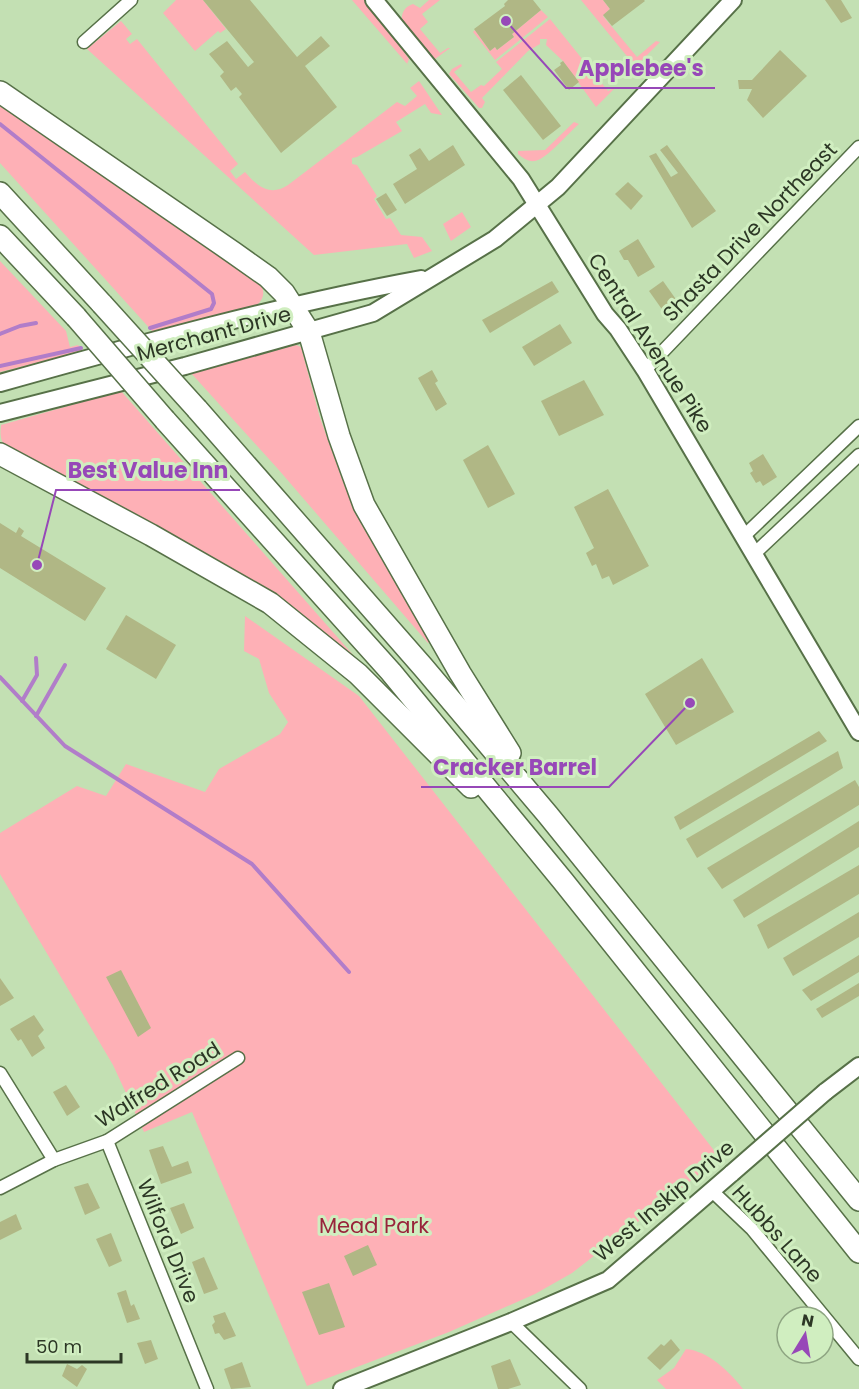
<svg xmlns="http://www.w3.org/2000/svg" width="859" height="1389" viewBox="0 0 859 1389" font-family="Poppins,sans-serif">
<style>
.green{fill:#feb0b6}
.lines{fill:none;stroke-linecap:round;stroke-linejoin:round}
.stream{stroke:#b17dc9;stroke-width:4}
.building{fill:#b0b785}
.street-casing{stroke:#577148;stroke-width:15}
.secondary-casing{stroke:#577148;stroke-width:20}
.highway-casing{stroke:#577148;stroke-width:24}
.street{stroke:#fff;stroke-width:12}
.secondary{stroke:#fff;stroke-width:16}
.highway{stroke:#fff;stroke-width:21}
.secondary-bridge-casing{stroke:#577148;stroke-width:20;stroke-linecap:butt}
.highway-bridge-casing{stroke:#577148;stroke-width:24;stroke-linecap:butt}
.secondary-bridge{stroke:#fff;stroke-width:16}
.highway-bridge{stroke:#fff;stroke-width:21}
.labels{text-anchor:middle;stroke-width:6;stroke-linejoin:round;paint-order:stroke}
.street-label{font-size:21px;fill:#2c3725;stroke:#d0eec0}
.park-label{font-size:21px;fill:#99243b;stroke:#d0eec0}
.leader{fill:none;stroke:#9748b8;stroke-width:2}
.callout-dot{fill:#9748b8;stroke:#d0eec0;stroke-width:2}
.callout-label{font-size:22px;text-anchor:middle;font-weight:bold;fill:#9748b8;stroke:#d0eec0;stroke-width:6;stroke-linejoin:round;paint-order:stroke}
</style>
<rect width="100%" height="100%" fill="#c3e0b3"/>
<g class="green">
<path d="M176,0H203L226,29L220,33L218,31L195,51L163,13Z"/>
<path d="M352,0H366L409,59L407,64L409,66Z"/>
<path d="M429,0H440L422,14L428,22L420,29L440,53L448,48H450L435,59L431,57L402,20C401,12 406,6 413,4L420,8Z"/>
<path d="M581,0H603L610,9L603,16L637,57L656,41L660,42L630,72L635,66Z"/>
<path d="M541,10L548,17L495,60L473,32L475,30L490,51L495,47L497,50L514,37L512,34Z"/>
<path d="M550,19L608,91L616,87L596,107L563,61L546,45L547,39H540V44L528,51L482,98L485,102L482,108H479L449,74L452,69L461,64L462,66L454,72L471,92L481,85L484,86L502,69L496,62Z"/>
<path d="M121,21L132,34L126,39L130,44L137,39L238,164L230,171L236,179L245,172C257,186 270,197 288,185L397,102L405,106L417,96L410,88L419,81L442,115L431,113L425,104L396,122L402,131L357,157L352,158V164L357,165L377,196L374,199L386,219L390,218L401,235L422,237L432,251L414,258L407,244L314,255L87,49Z"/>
<path d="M0,106L259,281C265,291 265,297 257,305L153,332L0,163Z"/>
<path d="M574,122L579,124C569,132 547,159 535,161C528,162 523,158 518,154V151L545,150Z"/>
<path d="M462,212L471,227L451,241L443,224Z"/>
<path d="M0,261L66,331L70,347L78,345L84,351L0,372Z"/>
<path d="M296,345L301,347L320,418L345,487L368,534L431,641L428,643L278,469L191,373Z"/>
<path d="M121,391L354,656L353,658L8,449C0,442 0,435 1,425Z"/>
<path d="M245,616L359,696L720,1158L572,1273L535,1294L449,1332L307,1386L192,1112L144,1132L113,1065L0,874V833L77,786L106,796L126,764L205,792L219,769L280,734L288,722L269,693L259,659L244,651Z"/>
<path d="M686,1349C708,1351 729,1371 743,1389H666L657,1380L674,1368Z"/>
</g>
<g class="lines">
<g class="stream">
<path d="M0,124L212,294L214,303L211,309L150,328"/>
<path d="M0,334L20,326L36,323"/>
<path d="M0,366L81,348"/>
<path d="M0,677L65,746L252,864L349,972"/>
<path d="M22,701L37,675L36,658"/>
<path d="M36,716L65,665"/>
</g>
</g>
<g class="building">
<path d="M203,0H250L297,57L321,36L330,46L305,66L337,107L281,153L239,97L242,94L236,87L231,91L220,76L224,72L209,54L227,41L248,67L254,62Z"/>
<path d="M508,0H533L541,10L512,34L514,37L497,50L495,47L490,51L474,29L505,6L504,4Z"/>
<path d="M603,0H644L645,1L612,26L603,15L610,9Z"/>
<path d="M825,0H841L852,18L841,23Z"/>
<path d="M780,50L807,76L763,118L747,100L752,89H739L738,80H752Z"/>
<path d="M563,61L579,82L569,90L554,70L561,65L560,63Z"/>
<path d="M521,75L561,126L543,140L503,90Z"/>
<path d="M453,145L465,165L405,204L393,184L417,169L409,155L420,148L429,161Z"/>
<path d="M667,145L716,211L692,228L649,156L656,153L671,177L678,173L660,150Z"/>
<path d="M628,182L643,196L631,210L615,194Z"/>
<path d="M386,193L397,210L387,216L376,199Z"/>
<path d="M638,239L655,267L638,277L628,260H624L619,251Z"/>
<path d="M552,281L559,292L490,333L482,320Z"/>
<path d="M663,281L680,305L666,315L649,291Z"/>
<path d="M560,324L572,343L534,366L522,347Z"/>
<path d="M432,370L438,381L435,383L447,404L436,411L418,378Z"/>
<path d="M584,380L604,415L559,436L541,401Z"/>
<path d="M488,445L515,494L488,508L463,460Z"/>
<path d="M763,454L777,477L763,486L760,481L756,483L750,473L753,471L749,463Z"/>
<path d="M608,489L649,566L613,585L609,576L602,579L596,564L592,566L586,553L594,548L574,507Z"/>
<path d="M0,523L16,533L19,527L24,531L21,536L106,588L85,621L0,568Z"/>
<path d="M126,615L176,645L156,679L106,649Z"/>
<path d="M702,658L734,712L676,745L645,694Z"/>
<path d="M819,731L827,741L680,830L674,817Z"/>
<path d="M838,751L843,768L697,858L686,839Z"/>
<path d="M855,780L859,787V805L722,889L707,868Z"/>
<path d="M859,821V847L744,918L733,900Z"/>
<path d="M859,865V894L768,949L757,925Z"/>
<path d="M859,912V937L793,976L783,958Z"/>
<path d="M859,955V972L811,1001L802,990Z"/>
<path d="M121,970L151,1028L138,1037L106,977Z"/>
<path d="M0,978L14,998L0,1006Z"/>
<path d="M859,983V996L822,1018L816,1009Z"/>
<path d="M34,1015L44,1030L38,1036L45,1048L32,1057L21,1039L18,1041L10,1029Z"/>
<path d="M66,1085L80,1107L67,1116L53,1092Z"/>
<path d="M163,1146L172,1167L188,1161L192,1173L161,1184L149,1150Z"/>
<path d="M88,1183L100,1208L85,1215L74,1187Z"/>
<path d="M184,1203L194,1228L181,1234L170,1208Z"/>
<path d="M16,1214L22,1229L0,1240V1222Z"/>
<path d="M111,1233L122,1261L109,1267L96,1239Z"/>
<path d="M368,1245L377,1265L353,1276L344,1256Z"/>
<path d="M204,1257L218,1289L204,1294L192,1262Z"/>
<path d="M329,1283L345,1327L319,1335L302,1292Z"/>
<path d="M126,1290L131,1306L134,1304L140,1319L127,1323L117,1293Z"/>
<path d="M225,1312L236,1336L224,1340L219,1333L215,1334L212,1325L215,1322L213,1316Z"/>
<path d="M671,1339L680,1350L660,1370L647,1358L661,1344L664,1346Z"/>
<path d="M151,1340L158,1359L145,1364L137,1343Z"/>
<path d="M510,1359L521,1385L508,1389H498L491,1366Z"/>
<path d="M242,1362L251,1387L231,1389L224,1369Z"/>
<path d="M67,1364L77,1369L82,1365L87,1369L77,1387L62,1376Z"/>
</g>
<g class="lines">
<g class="street-casing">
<g id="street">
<path d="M84,42L131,0"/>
<path d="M645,370L859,147"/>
<path d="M744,536L859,426"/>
<path d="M754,554L859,455"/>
<path d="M0,1073L54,1160"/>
<path d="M107,1141L207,1389"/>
<path d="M0,1188L54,1160L107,1141L238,1058"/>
<path d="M712,1191L752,1229L859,1359"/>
<path d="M511,1322L580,1389"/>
</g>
</g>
<g class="secondary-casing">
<g id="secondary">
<path d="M374,0L521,179L605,314L618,329L645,370L859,732"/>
<path d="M0,383C139,344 279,305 421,279"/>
<path d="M0,413L185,366L373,313L495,239L558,187L733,0"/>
<path d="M825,1092L859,1066"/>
<path d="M342,1389L511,1322L608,1280L732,1173"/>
</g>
</g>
<g class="highway-casing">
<g id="highway">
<path d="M0,92L234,253L268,277L284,293L309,332L339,436L364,505L460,673L510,753"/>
<path d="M0,193L102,304"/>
<path d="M0,236L76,317"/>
<path d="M197,409L423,667L548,815L859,1200"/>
<path d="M165,420L391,672L563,881L859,1252"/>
<path d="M0,454L151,535L270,603L358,674L471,787"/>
</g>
</g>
<use href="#street" class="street"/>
<use href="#secondary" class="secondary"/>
<use href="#highway" class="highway"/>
<g class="secondary-bridge-casing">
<path id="secondary-bridge" d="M732,1173L825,1092"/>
</g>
<g class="highway-bridge-casing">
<g id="highway-bridge">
<path d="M102,304L197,409"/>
<path d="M76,317L165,420"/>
</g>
</g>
<use href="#secondary-bridge" class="secondary-bridge"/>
<use href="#highway-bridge" class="highway-bridge"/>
</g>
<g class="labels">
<g class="street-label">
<text transform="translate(750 232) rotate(-46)" y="7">Shasta Drive Northeast</text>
<text transform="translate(214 334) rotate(-15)" y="7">Merchant Drive</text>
<text transform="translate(650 343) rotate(57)" y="7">Central Avenue Pike</text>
<text transform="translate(158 1085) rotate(-32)" y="7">Walfred Road</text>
<text transform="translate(664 1201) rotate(-40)" y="7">West Inskip Drive</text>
<text transform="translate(777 1234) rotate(48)" y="7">Hubbs Lane</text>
<text transform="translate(168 1241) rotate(68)" y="7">Wilford Drive</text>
</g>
<g class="park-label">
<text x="374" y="1233">Mead Park</text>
</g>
</g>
<path class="leader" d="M506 21L566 88H715M37 565L56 490H240M690 703L609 787H421"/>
<g class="callout-dot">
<circle cx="506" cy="21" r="6"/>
<circle cx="37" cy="565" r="6"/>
<circle cx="690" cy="703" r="6"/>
</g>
<g class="callout-label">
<text x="641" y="76">Applebee's</text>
<text x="148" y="478">Best Value Inn</text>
<text x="515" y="775">Cracker Barrel</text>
</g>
<g transform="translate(805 1335) rotate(11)"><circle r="28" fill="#d0eec0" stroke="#8ea582" stroke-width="1.5"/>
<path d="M0-4.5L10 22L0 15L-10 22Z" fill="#9748b8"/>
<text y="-9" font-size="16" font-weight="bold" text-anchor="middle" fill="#2c3725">N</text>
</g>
<path d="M27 1353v9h94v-9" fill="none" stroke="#2c3725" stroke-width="3"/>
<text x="36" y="1353" font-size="18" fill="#2c3725" stroke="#d0eec0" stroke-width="4.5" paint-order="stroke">50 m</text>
</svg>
